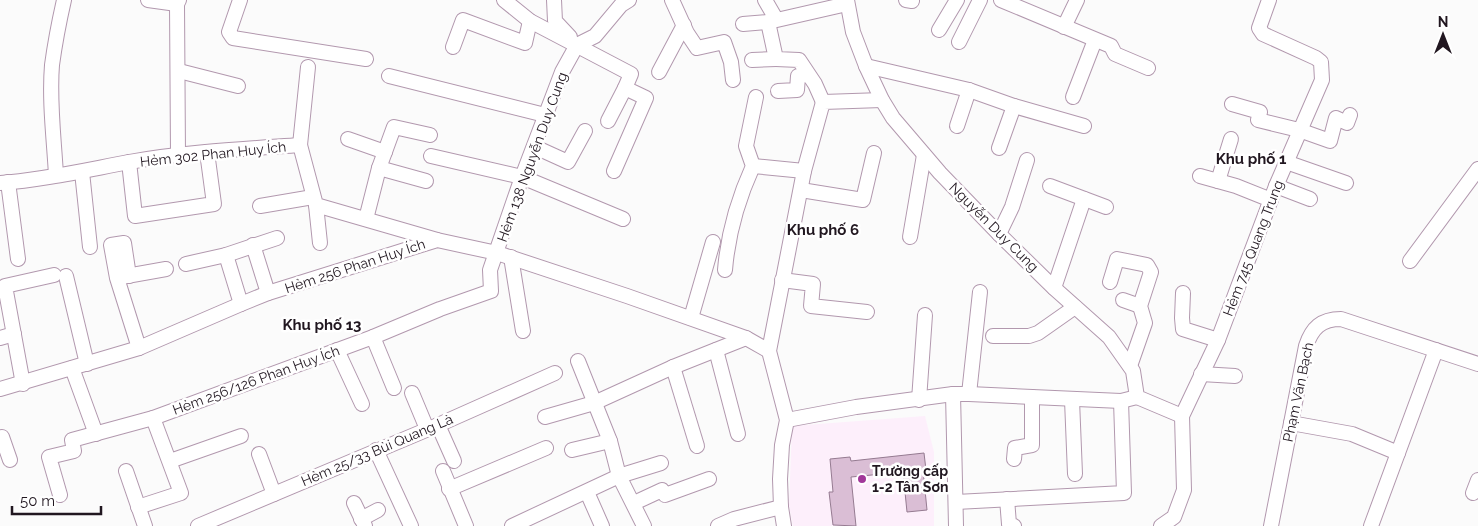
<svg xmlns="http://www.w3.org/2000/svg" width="1478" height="526" viewBox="0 0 1478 526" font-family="Raleway,sans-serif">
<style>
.built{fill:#fdeffb}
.building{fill:#dabed5;stroke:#957b91}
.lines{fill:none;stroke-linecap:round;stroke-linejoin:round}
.minor-casing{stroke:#b298ae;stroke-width:16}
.minor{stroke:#fff;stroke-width:14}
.poi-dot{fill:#a13799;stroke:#fff;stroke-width:2}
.labels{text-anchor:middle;stroke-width:5;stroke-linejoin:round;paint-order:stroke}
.street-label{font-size:14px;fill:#211720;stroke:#fff}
.poi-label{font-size:14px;font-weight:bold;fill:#211720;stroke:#fff;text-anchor:start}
.neighbourhood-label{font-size:15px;font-weight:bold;fill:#211720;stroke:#fff}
</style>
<rect width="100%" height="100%" fill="#fbfbfb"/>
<path class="built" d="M925,416L934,452V526H793L789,506L792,426Z"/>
<path class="building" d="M924,453L926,470H923L927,510L907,512L903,472L851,477L856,526L833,525L829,492H833L830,459L850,457L851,461Z"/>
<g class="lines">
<g class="minor-casing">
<g id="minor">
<path d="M148,0L177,4"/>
<path d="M240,0L229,32L233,38L366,59"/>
<path d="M504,0L530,21L631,74L625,88L646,98L614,171"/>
<path d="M554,0L555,21L570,37"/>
<path d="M672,0L687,33L697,48L724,42L731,62L733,80"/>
<path d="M765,0L776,19"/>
<path d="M847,0L853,32L866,66L882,100L893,118L940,173L999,234L1054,288L1109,337L1133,371L1137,397L1182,416"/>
<path d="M906,0L912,1"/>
<path d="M1001,0L1111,46L1115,54L1148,68"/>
<path d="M768,22L776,59L799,60L815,84L823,102"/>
<path d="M743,24L768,22L847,4"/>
<path d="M1064,27L1077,0"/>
<path d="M939,30L957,0"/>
<path d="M959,42L980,0"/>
<path d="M453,47L463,20L525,43L530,21"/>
<path d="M752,60L776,59"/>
<path d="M866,66L969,90L1014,106L1084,126"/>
<path d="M179,71L238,86"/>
<path d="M659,72L684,25"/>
<path d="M389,76L545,115"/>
<path d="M778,91L797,90L798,76L808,75"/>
<path d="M1073,97L1095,40"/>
<path d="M1232,104L1260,112L1258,120L1299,130L1330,141L1336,118L1347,123L1350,115"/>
<path d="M608,121L625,88"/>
<path d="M957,126L969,90"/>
<path d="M348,139L385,152"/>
<path d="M300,145L308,67"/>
<path d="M535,147L568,162L585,131"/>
<path d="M999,148L1014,106"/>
<path d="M178,156L177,4L179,0"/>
<path d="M431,156L522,177L623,219"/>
<path d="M129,162L135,216L214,204L207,152"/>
<path d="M1286,162L1346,183"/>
<path d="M753,166L804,171"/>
<path d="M379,168L426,181"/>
<path d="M82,172L90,247"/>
<path d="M56,175C54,139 49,101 52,65C55,43 59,22 64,0"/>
<path d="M1200,176L1236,186L1271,200"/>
<path d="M1218,181L1231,139"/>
<path d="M8,182L18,259"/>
<path d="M0,183C43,180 86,170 129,162C185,152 243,149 300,145L316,205L437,240"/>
<path d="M1050,186L1106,207"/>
<path d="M1276,186L1310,199"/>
<path d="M801,190L863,200L874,153"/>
<path d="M316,205L320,243"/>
<path d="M260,206L313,197"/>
<path d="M366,219L379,168L394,127L430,135"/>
<path d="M999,234L1012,207L1027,160"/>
<path d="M910,237L924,155"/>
<path d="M253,245L268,293"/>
<path d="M226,255L277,238"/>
<path d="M511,257L523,331"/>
<path d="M1410,261L1478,169"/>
<path d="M186,264L226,255L241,304"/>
<path d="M725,270C728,233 738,199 753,166L746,146L756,97"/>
<path d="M66,276L87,364"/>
<path d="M129,276L124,243L111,245L117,278L139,348"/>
<path d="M121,277L166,269"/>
<path d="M782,280L813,284L811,306L867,312"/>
<path d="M1110,282L1117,259L1147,265L1151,272L1140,306L1145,323L1130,366"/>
<path d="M1054,288L1084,199"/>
<path d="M1183,293L1182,318L1183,329L1218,340"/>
<path d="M1123,300L1140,306"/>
<path d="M691,318L713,242"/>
<path d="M993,336H1029L1038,333L1075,307"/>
<path d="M373,337L394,388"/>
<path d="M0,338L14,334"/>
<path d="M337,350L362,404"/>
<path d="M716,350L738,434"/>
<path d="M578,361L610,441L619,476L644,526"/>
<path d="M673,367L697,446"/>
<path d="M72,368L96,434"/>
<path d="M1201,374L1235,376"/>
<path d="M23,384L5,286L54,275"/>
<path d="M0,389L139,348L241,304L268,293L437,240L497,253L627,296L746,338L769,351"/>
<path d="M412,393L427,429"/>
<path d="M953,394L956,526"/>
<path d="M969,394L980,292"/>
<path d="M919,400L925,315"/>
<path d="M1072,400L1075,474"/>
<path d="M545,417L594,403L673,367L746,338"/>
<path d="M153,418L373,337L440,309L491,291L490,270L522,177L562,72L577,45L595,36L621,5L629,0"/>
<path d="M787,420L856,407L953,394H969L1121,401L1137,397"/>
<path d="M1291,423L1352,434L1398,453"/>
<path d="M438,425L454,461"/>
<path d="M0,438L2,437L10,460"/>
<path d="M376,450L411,526"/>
<path d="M572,450L610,441"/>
<path d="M259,454L274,494"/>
<path d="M1014,459L1015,448L1032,445V397"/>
<path d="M170,461L241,436"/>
<path d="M126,471L145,526"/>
<path d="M443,471L466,526"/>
<path d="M449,489L546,448"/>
<path d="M587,492L602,526"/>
<path d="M1473,493L1478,480"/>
<path d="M60,495L49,457L74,451L72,440L153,418L181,493L138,507"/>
<path d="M1007,499L1009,524L1014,526"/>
<path d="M956,502L1124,493L1121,401"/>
<path d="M354,503L365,526"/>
<path d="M634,503L662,490L665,495L709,479"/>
<path d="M361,519L378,510"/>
<path d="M198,526L438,425L555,373"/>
<path d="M512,526L619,476L661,463"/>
<path d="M718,526L734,519L781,507"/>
<path d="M784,526L781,507L780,479L782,445L787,420L769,351L804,171L823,102L882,100"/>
<path d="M1161,526L1174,517L1184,490L1182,416L1218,340L1276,186L1322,80L1321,62L1316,58L1263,34L1259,28L1269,0"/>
<path d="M1271,526L1306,346C1312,328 1321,319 1341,319L1478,364"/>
<path d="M1371,526L1436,350"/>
</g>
</g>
<use href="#minor" class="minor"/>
</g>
<circle class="poi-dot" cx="862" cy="479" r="5"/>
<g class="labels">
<g class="street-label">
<text transform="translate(213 154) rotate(-6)" y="5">Hẻm 302 Phan Huy Ích</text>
<text transform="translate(532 157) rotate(-70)" y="5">Hẻm 138 Nguyễn Duy Cung</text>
<text transform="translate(994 227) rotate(45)" y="5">Nguyễn Duy Cung</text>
<text transform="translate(1253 248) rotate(-69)" y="5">Hẻm 745 Quang Trung</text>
<text transform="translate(355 266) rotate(-18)" y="5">Hẻm 256 Phan Huy Ích</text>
<text transform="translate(256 380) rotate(-20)" y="5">Hẻm 256/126 Phan Huy Ích</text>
<text transform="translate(1298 392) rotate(-78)" y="5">Phạm Văn Bạch</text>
<text transform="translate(377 450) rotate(-23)" y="5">Hẻm 25/33 Bùi Quang Là</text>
</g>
<g class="poi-label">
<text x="872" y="476">Trường cấp<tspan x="872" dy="16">1-2 Tân Sơn</tspan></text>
</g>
<g class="neighbourhood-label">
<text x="1251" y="164">Khu phố 1</text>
<text x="823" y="235">Khu phố 6</text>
<text x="322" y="330">Khu phố 13</text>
</g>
</g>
<g transform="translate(1443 35)" stroke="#ffffff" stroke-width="4" paint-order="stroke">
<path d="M0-4L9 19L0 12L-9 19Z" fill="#211720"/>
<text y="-8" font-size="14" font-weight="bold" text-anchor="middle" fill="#211720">N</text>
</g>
<path d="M12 506v8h89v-8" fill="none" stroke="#211720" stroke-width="2.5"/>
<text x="20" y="506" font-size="15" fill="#211720" stroke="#ffffff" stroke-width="4" paint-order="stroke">50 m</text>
</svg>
